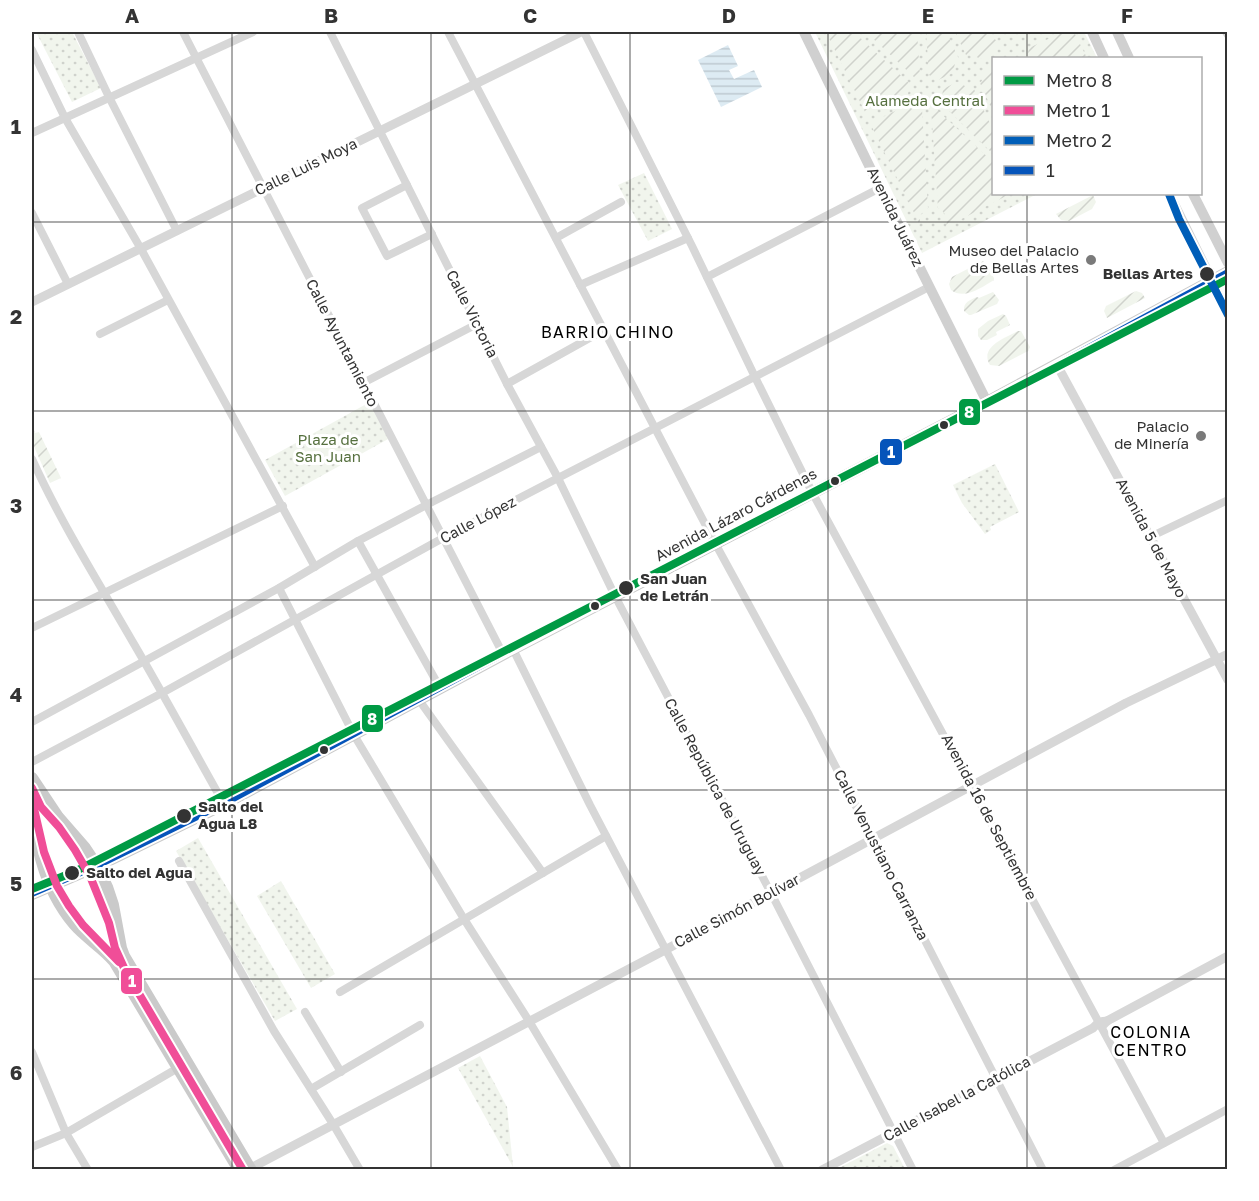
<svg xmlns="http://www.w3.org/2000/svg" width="1259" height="1201" viewBox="0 0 1259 1201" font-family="'Golos Text',sans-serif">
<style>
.park{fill:url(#park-dots)}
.garden{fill:url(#garden-furrows)}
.water{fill:url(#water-rules)}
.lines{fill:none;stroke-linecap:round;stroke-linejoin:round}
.minor{stroke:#d7d7d7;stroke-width:8}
.tertiary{stroke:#d7d7d7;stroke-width:9}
.secondary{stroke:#d0d0d0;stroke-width:10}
.primary{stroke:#cacaca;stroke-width:12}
.bus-1-casing{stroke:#fff;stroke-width:10}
.bus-1{stroke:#0554ba;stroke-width:6}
.metro-1-casing{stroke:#fff;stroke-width:12}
.metro-2-casing{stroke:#fff;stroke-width:12}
.metro-3-casing{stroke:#fff;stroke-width:12}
.metro-1{stroke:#009a44;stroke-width:8}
.metro-2{stroke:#f04e98;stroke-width:8}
.metro-3{stroke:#005eb8;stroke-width:8}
.grid{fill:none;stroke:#333;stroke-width:1.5;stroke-opacity:0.55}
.poi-dot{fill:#7a7a7a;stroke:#fff;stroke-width:2}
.stop-dot{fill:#333;stroke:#fff;stroke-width:2}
.labels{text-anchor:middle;stroke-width:6;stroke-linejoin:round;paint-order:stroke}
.park-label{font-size:15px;fill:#56703f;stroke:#fff}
.street-label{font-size:15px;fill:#333;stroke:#fff}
.poi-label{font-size:15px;fill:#333;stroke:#fff;text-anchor:end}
.stop-label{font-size:15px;font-weight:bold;fill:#333;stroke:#fff;text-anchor:start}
.neighbourhood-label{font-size:16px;letter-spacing:1.5px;fill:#000;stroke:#fff}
.line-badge{stroke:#fff;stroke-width:2}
.badge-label{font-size:16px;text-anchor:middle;font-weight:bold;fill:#fff}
.neatline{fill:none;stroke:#333;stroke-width:2}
.grid-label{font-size:20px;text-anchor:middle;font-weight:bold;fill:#333}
</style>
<defs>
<pattern id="park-dots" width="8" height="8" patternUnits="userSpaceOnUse" patternTransform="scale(1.5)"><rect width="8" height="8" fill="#f1f5ed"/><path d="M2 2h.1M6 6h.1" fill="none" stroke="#cfd2cc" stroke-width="1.8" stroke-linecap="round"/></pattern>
<pattern id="garden-furrows" width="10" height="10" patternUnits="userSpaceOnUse" patternTransform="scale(1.5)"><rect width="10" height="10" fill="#f1f5ed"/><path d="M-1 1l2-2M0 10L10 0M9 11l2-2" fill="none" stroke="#cfd2cc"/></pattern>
<pattern id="water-rules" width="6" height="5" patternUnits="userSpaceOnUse" patternTransform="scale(1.5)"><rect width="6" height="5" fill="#ddebf3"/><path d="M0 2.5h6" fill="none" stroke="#becad1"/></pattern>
</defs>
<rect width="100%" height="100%" fill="#fff"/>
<g class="park">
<path d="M36,32H72L101,88L72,102Z"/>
<path d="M815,32H1084L1097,58H994V194H1037L922,253Z"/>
<path d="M644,173L672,229L648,241L618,185Z"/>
<path d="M370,402L390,438L285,496L265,460Z"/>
<path d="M995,464L1019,512L990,527L991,530L985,534L962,503L953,485Z"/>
<path d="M198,838L297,1009L275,1021L176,851Z"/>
<path d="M281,881L335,974L311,988L257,896Z"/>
<path d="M480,1056L507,1107L513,1167L458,1068Z"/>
<path d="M887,1143L893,1146L905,1169H837Z"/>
</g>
<g class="garden">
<path d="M840,32H854L910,84L908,94L866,114L828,36Z"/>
<path d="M866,32H917L920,75L915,78Z"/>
<path d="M926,32H946L959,59L955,63L953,73L938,80L929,75Z"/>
<path d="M955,32H986L997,41L994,53L981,59L972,55H966Z"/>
<path d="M1063,32H1074L1087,58H1027L1029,48Z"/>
<path d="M993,65V112L980,83L984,78L985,68Z"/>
<path d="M957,82L967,87H973L993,130V154L940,102L942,97L943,89Z"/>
<path d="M912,103L922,109L928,208L920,215V225L870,123Z"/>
<path d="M934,107L993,162L994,194H1010L946,227C948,219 946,212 938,208L931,108Z"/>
<path d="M1093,195L1096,202L1092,209L1069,221L1061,220L1056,214Z"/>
<path d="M983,261L994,278V280C981,288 964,300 951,290L949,284L952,277Z"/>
<path d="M1136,291L1142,293L1145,298L1107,318L1104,311L1106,306Z"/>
<path d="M993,292L999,300L997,304L971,315H969L964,311C963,302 970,300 977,297L979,298Z"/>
<path d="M1003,314L1006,316L1010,325L996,332L997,335L987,340H981L978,336V329L988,321Z"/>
<path d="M1018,331H1021L1030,347L1028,351L999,366L990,365C979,347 1005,338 1018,331Z"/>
<path d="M32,425L35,433L39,432L61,478L50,483L32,442Z"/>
</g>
<path class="water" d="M728,45L738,66L729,70L734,79L754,70L762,87L721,107L698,60Z"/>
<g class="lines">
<g class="minor">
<path d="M78,32L109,97L177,231"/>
<path d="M183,32L503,654"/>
<path d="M330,32L507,384L558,478L615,596L771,893L913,1170"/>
<path d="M448,32L715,543L809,715L1043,1170"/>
<path d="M584,32L692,246L755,377L812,492L1164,1143"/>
<path d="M1226,32L1228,35"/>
<path d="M32,50L65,118L141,249L315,567"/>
<path d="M32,133L253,32"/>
<path d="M407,185L362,208L387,256L432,234"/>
<path d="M32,213L68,284"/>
<path d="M556,238L621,202"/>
<path d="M707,277L880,188"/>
<path d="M580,285L688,238"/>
<path d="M100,334L168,300"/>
<path d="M363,383L477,324"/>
<path d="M507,384L604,330"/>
<path d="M32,459C61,523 99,583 134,644C165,697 194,751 224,804"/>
<path d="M1150,537L1228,500"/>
<path d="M358,541L440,688"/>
<path d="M279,588L354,735L464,919L529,1021L618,1170"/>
<path d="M32,628L283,506"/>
<path d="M513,649L590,805L781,1170"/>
<path d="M419,700L543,873"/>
<path d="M32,722L279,588L358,541L434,501L541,447"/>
<path d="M32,762L162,693L443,538L558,478L929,287"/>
<path d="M179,861L274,1031L333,1124L360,1170"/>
<path d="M340,992L606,836"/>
<path d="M305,1012L341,1072"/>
<path d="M32,1052L66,1133L88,1170"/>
<path d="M311,1089L420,1025"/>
<path d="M32,1147L66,1133L178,1068"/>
<path d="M1114,1170L1228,1109"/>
</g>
<g class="tertiary">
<path d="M1212,281L1228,313"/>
<path d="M32,302L581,32"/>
<path d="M1057,365L1228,680"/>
<path d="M1103,1025L1107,1021L1228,956"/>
<path d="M247,1170L665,950L1126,703L1228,654"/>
<path d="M822,1170L1093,1028C1097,1023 1101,1021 1107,1021"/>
</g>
<g class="secondary">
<path d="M804,32L880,188L987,402"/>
<path d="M1092,32L1104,58"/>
<path d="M1117,32L1129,58"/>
<path d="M1169,194L1212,281"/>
<path d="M1193,194L1228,263"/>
</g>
<g class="primary">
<path d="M32,778L58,817L85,848L97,866L107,887L113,905L121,948L124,956L251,1170"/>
<path d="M32,821C36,835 38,849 42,862C48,883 59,906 74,924C86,938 102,947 114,961L239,1170"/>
<path d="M32,894L97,866L224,804L513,649L987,402L1228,272"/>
</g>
<g class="bus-1-casing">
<path id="bus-1" d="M32,894L97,866L224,804L513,649L987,402L1228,272"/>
</g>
<use href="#bus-1" class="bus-1"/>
<g class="metro-1-casing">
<path id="metro-1" d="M32,889L76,871L129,844L1228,279"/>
</g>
<g class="metro-2-casing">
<g id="metro-2">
<path d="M32,788L41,807L59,827L75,850L90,876L109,923L115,948L125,970L243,1170"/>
<path d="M32,800L44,852L57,886L69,906L83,925L119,962"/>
</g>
</g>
<g class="metro-3-casing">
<path id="metro-3" d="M1169,194L1179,219L1228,315"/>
</g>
<use href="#metro-1" class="metro-1"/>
<use href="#metro-2" class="metro-2"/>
<use href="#metro-3" class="metro-3"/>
</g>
<path class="grid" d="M232,32V1170M431,32V1170M630,32V1170M828,32V1170M1027,32V58M1027,194V1170M32,222H1228M32,411H1228M32,600H1228M32,790H1228M32,979H1228"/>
<g class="poi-dot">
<circle cx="1091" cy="260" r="6"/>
<circle cx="1201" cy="436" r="6"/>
</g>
<g class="stop-dot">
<circle cx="1207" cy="274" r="8"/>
<circle cx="944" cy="425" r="5"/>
<circle cx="835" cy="481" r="5"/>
<circle cx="626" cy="588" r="8"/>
<circle cx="595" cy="606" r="5"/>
<circle cx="324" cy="750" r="5"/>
<circle cx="184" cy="816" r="8"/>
<circle cx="72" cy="873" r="8"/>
</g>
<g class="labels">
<g class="park-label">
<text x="925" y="106">Alameda Central</text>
<text x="328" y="445">Plaza de<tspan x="328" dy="17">San Juan</tspan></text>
</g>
<g class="street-label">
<text transform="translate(306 167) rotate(-26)" y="5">Calle Luis Moya</text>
<text transform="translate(895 217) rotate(64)" y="5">Avenida Juárez</text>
<text transform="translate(472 314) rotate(63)" y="5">Calle Victoria</text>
<text transform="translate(342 343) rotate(63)" y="5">Calle Ayuntamiento</text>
<text transform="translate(736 515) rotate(-28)" y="5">Avenida Lázaro Cárdenas</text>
<text transform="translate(478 520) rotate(-28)" y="5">Calle López</text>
<text transform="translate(1151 538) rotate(62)" y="5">Avenida 5 de Mayo</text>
<text transform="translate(715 787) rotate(62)" y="5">Calle República de Uruguay</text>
<text transform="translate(989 817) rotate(62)" y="5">Avenida 16 de Septiembre</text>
<text transform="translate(881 855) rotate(63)" y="5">Calle Venustiano Carranza</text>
<text transform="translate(737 911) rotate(-28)" y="5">Calle Simón Bolívar</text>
<text transform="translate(957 1099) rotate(-28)" y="5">Calle Isabel la Católica</text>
</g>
<g class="poi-label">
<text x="1079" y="256">Museo del Palacio<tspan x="1079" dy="17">de Bellas Artes</tspan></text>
<text x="1189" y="432">Palacio<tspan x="1189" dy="17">de Minería</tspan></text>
</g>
<g class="stop-label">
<text x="1193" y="279" text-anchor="end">Bellas Artes</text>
<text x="640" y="584">San Juan<tspan x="640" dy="17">de Letrán</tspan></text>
<text x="198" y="812">Salto del<tspan x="198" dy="17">Agua L8</tspan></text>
<text x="86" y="878">Salto del Agua</text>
</g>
<g class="neighbourhood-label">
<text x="608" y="338">BARRIO CHINO</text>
<text x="1151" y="1038">COLONIA<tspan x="1151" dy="18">CENTRO</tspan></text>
</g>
</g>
<g class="line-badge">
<rect x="958" y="398" width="23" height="28" rx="6" fill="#009a44"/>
<rect x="879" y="438" width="24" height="28" rx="6" fill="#0554ba"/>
<rect x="361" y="704" width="23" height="29" rx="6" fill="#009a44"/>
<rect x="120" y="967" width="23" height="28" rx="6" fill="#f04e98"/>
</g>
<g class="badge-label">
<text x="969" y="418">8</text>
<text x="891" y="458">1</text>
<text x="372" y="725">8</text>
<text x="132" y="987">1</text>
</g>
<rect width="1259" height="1201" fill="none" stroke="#ffffff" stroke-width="66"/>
<rect x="992" y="57" width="210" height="138" fill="#ffffff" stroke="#adadad" stroke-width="1.5"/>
<rect x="1004" y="76" width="30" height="9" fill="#009a44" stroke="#adadad" stroke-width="1.5"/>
<text x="1046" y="87" font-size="18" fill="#333333">Metro 8</text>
<rect x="1004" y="106" width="30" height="9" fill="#f04e98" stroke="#adadad" stroke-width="1.5"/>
<text x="1046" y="117" font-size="18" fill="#333333">Metro 1</text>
<rect x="1004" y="136" width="30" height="9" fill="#005eb8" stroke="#adadad" stroke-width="1.5"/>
<text x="1046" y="147" font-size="18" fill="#333333">Metro 2</text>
<rect x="1004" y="166" width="30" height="9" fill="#0554ba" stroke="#adadad" stroke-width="1.5"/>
<text x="1046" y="177" font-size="18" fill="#333333">1</text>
<rect x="33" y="33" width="1193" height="1135" class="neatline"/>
<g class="grid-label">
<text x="132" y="23">A</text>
<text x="331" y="23">B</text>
<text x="530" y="23">C</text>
<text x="729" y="23">D</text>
<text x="928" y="23">E</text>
<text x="1127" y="23">F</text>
<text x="16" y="134">1</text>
<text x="16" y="324">2</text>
<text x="16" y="513">3</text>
<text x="16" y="702">4</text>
<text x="16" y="891">5</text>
<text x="16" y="1080">6</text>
</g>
</svg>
